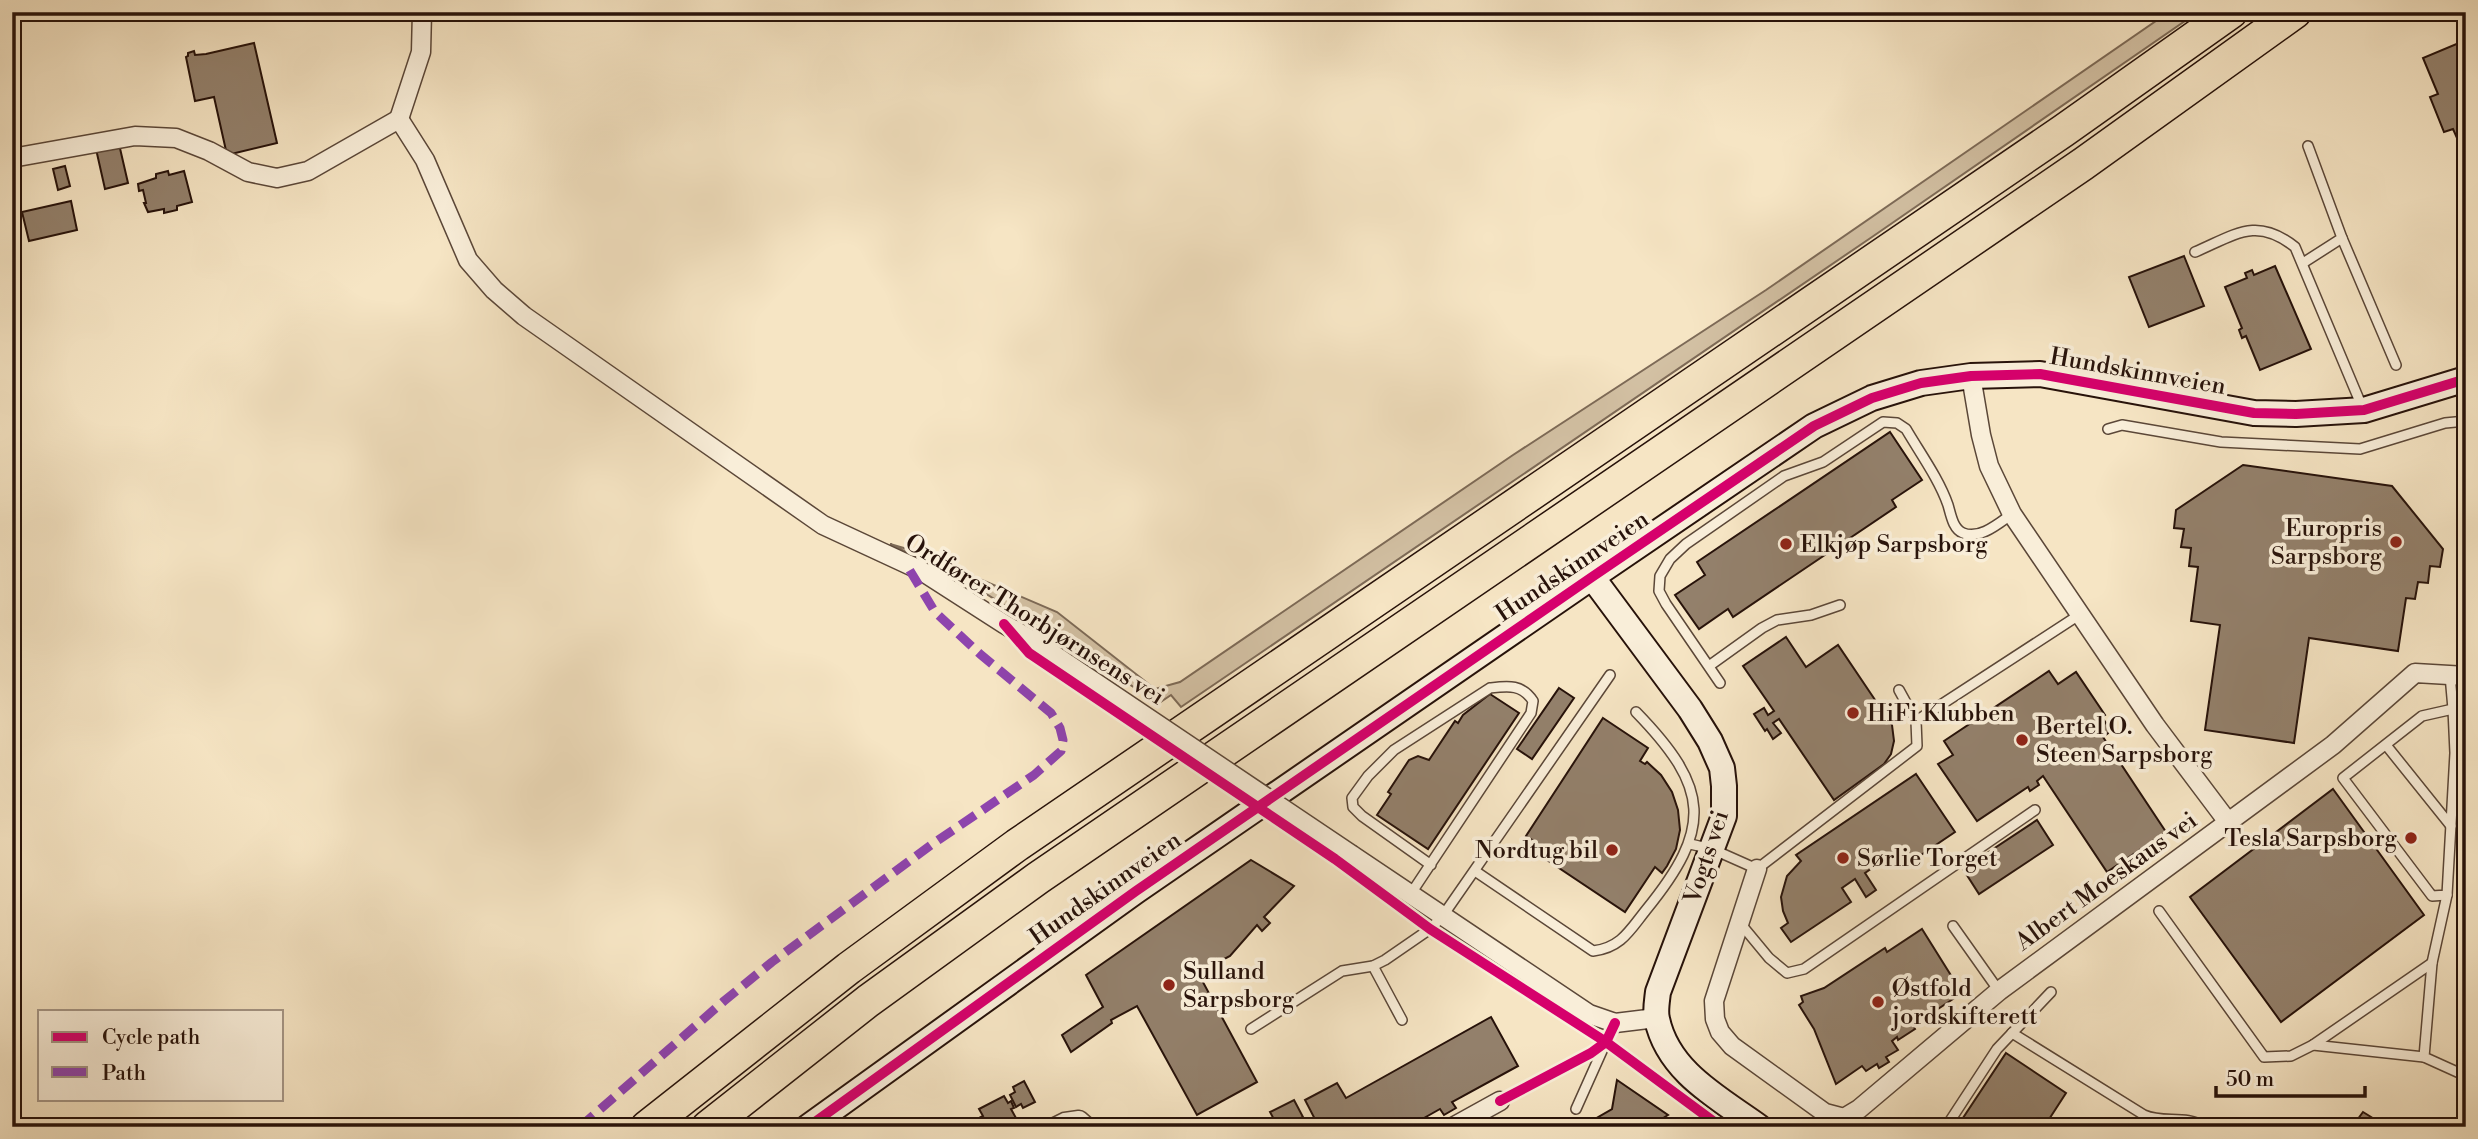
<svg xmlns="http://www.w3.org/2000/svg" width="2478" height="1139" viewBox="0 0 2478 1139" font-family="'Libre Bodoni',serif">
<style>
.green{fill:#d3c1a4;stroke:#7d6a57;stroke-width:2}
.building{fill:#93806b;stroke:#27120a;stroke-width:2}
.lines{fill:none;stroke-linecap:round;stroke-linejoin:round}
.lane-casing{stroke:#5b4738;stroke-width:12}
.street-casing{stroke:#5b4738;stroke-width:21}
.secondary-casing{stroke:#27120a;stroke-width:28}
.highway-casing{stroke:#27120a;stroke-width:35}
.lane{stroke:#f9eed9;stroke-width:9}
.street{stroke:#f9eed9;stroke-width:18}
.secondary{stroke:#f9eed9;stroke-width:24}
.highway{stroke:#f6e5c4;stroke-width:32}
.street-bridge-casing{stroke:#5b4738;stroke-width:21;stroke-linecap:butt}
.street-bridge{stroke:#f9eed9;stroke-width:18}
.quiet{stroke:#8e44ad;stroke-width:9;stroke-dasharray:18 9;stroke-linecap:butt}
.cycleway-casing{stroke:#f9eed9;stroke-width:15}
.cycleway{stroke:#d6006c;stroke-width:10}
.poi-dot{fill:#8f2418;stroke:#f9eed9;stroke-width:2.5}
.labels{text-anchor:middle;stroke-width:7;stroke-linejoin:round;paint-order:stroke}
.street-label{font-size:24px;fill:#27120a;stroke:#f9eed9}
.poi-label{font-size:24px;fill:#27120a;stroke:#f9eed9;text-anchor:start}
</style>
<rect width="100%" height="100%" fill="#f6e5c4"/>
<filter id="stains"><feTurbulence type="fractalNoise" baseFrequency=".00286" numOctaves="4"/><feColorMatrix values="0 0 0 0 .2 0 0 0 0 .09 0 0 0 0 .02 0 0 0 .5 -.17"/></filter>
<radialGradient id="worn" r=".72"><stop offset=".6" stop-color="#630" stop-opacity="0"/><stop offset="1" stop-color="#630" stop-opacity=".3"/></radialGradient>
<path class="green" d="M2169,12H2198L1872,237L1181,707L1171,695L1159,703L969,583L890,544L914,551L1057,612L1155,689L1180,682L1513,455L1766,290Z"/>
<g class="building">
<path d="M2466,40V158L2453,129L2444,132L2430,97L2438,94L2423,58Z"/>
<path d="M254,43L277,143L227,155L214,97L195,101L186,57L188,56V53L194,51L195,55L206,54Z"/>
<path d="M119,144L128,183L105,189L96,149Z"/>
<path d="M65,166L70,186L58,190L53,169Z"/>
<path d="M168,171L169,175L184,171L192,202L177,206V210L164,213V209L148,212L144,203H146L143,190L139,191L138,184L156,178V174Z"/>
<path d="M71,201L77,230L29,241L22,212Z"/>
<path d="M2184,256L2204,306L2149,327L2129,277Z"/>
<path d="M2275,266L2311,349L2260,370L2246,336L2242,338L2239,330L2242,328L2225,287L2247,278L2245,273L2252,270L2254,275Z"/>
<path d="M1890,432L1922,480L1892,500L1896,507L1733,617L1728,609L1699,629L1675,595L1705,575L1697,562Z"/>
<path d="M2243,465L2392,486L2443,549L2440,567L2430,566L2428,583L2418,582L2415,599L2406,598L2398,651L2309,638L2294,743L2205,730L2220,625L2191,621L2198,567L2189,566L2191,548L2181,547L2184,529L2174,528L2176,510Z"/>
<path d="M1786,637L1806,667L1838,645L1892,725L1894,741L1891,754L1884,764L1834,800L1779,719L1773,723L1781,733L1773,739L1767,729L1765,731L1754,714L1764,708L1768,715L1774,711L1743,666Z"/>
<path d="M2049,671L2058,684L2076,672L2105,715L2102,717L2111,731L2103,737L2166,832L2107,872L2043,776L2037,781L2039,785L2030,791L2028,787L1977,821L1938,764L1953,755L1944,741Z"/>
<path d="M1559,688L1574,698L1532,759L1517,749Z"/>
<path d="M1490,694L1519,713L1428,849L1377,815L1391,794L1388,792L1409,760L1418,756L1429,760L1455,721L1458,723L1463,715Z"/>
<path d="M1603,718L1648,748L1640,761L1645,764L1647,762L1661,775L1672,792L1678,810L1680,830L1676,849L1667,866L1662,873L1655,867L1625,912L1529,848L1534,841L1526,836Z"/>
<path d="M1916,774L1955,832L1909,863L1900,849L1865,873L1876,890L1866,897L1855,879L1842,888L1851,902L1791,942L1781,928L1788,923L1783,911L1781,897L1787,876L1801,861L1796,855Z"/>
<path d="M2333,789L2424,915L2281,1022L2190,897Z"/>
<path d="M2037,820L2053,845L1979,894L1963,869Z"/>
<path d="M1251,860L1294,886L1264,917L1270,923L1262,931L1257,925L1230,956L1198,973L1257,1082L1197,1115L1137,1006L1111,1020L1112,1023L1071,1052L1062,1035L1103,1007L1086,975Z"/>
<path d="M1922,929L1962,993L1929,1015V1019L1921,1025L1919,1023L1913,1026L1915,1029L1898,1040L1897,1037L1892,1041L1898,1050L1886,1057L1889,1062L1879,1068L1877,1064L1866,1071L1862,1066L1836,1084L1814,1029L1799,1005L1803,1002L1801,996L1824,988L1885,948L1887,952Z"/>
<path d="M1491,1017L1518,1066L1452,1102L1456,1108L1444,1115L1440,1109L1408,1127H1319L1305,1100L1337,1083L1346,1098Z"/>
<path d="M2006,1053L2066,1093L2044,1127H1957Z"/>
<path d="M1617,1080L1668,1115L1655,1123L1657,1127H1581L1612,1109Z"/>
<path d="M1024,1081L1035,1102L1023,1108L1021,1104L1016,1107L1010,1095L1015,1092L1013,1087Z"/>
<path d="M1004,1096L1008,1103L1011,1101L1014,1108L1011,1109L1016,1118L1000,1127H983L979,1118L983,1116L979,1109Z"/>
<path d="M1294,1100L1303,1117L1284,1127H1278L1270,1112Z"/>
<path d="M2363,1112L2376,1120L2372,1127H2352Z"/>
</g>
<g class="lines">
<g class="lane-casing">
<g id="lane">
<path d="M2342,238L2396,365"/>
<path d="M2195,252C2235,235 2256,216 2295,247L2363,409"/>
<path d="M2303,263L2342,238L2308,146"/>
<path d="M2108,429L2122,425L2221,442L2360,449L2445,423L2466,421"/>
<path d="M1709,666L1762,628L1777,620L1811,615L1840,605"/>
<path d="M2450,675L2453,709"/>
<path d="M1720,683L1666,604L1659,591L1660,576L1670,559L1686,544L1784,476L1823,462L1883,422L1897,423L1906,429C1920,453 1939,479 1948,505C1951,515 1953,529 1963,533C1980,540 1999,523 2012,514"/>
<path d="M2453,709L2455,753L2447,895L2432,896L2343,778L2422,716Z"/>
<path d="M1916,721L2079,615"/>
<path d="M2386,745L2451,826"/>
<path d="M1690,844L1712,849L1757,869L1917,746L1916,721L1899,690"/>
<path d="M1475,871L1593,951C1621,948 1630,930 1646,910C1713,828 1710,788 1636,712"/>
<path d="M1410,895L1531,713L1533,701C1522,684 1508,686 1490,688L1394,750L1368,776L1352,798L1353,807L1362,816L1431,865"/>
<path d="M2447,895L2432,963L2424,1057L2466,1076"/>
<path d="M2159,911L2264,1057L2291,1056L2313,1045L2432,963"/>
<path d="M1740,923L1769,958L1787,973L1804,969L2035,810"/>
<path d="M1953,926L1999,991"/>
<path d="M1373,966L1402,1020"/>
<path d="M1251,1029L1342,971L1373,966L1385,960L1430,929L1442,917L1610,675"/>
<path d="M2012,1033L2144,1115C2164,1124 2185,1114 2205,1127"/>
<path d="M2313,1045L2424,1057"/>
<path d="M1576,1109L1606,1042"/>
<path d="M1946,1127L1997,1049L2051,992"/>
</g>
</g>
<g class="street-casing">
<g id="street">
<path d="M399,119L425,160L468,260L494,290L524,316L823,525L920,570L1004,624L1035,642"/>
<path d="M399,119L421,52L422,12"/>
<path d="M12,158L135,136L176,138L209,151L248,172L277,178L308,171L399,119"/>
<path d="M1971,376L1981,435L1989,466L2012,514L2155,725L2228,822"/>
<path d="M1352,855L1589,1014L1615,1023L1656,1018"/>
<path d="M1757,869L1714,1001L1715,1019L1720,1032L1732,1046L1825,1113L1844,1118L1859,1109L1999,991L2333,745L2415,673L2466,676"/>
<path d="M1055,1127L1065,1122L1079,1120L1087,1127"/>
<path d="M1453,1127L1500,1101"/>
</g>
</g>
<g class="secondary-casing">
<g id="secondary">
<path d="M1592,577L1690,709L1710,741L1722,768L1724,786V816L1658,992C1657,1001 1655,1011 1657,1019C1668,1072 1719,1098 1759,1127"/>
<path d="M808,1127L1136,891L1592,577L1814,426L1872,398L1921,383L1971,376L2040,374L2254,413L2296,414L2364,410L2466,379"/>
</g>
</g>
<g class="highway-casing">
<g id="highway">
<path d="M647,1127L849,968L1017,845L2063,131L2231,12"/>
<path d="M708,1127L868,1001L1038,878L2083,164L2295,12"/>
</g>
</g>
<use href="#lane" class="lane"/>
<use href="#street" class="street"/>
<use href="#secondary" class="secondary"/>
<use href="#highway" class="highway"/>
<g class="street-bridge-casing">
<path id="street-bridge" d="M1035,642L1352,855"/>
</g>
<use href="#street-bridge" class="street-bridge"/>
<path class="quiet" d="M580,1127L724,1001L772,962L931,845L1034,775L1061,751L1063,740L1060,728L1051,713L980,654L935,612L906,564"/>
<g class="cycleway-casing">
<g id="cycleway">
<path d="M1004,624L1029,653L1335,859L1430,929L1606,1042L1721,1127"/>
<path d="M1500,1101L1591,1053L1606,1042L1615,1023"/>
<path d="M808,1127L1136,891L1592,577L1814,426L1872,398L1921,383L1971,376L2040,374L2254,413L2296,414L2364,410L2466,379"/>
</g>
</g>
<use href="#cycleway" class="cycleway"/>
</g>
<g class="poi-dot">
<circle cx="2396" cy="542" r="7"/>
<circle cx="1786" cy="544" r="7"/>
<circle cx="1853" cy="713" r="7"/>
<circle cx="2022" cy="740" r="7"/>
<circle cx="2411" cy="838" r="7"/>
<circle cx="1612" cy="850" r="7"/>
<circle cx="1843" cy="858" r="7"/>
<circle cx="1169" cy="985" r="7"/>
<circle cx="1878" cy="1002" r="7"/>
</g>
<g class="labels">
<g class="street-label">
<text transform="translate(2138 371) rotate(10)" y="8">Hundskinnveien</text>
<text transform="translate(1572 566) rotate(-34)" y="8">Hundskinnveien</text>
<text transform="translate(1035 619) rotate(32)" y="8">Ordfører Thorbjørnsens vei</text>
<text transform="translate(1706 857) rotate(-72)" y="8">Vogts vei</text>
<text transform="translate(2106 881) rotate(-36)" y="8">Albert Moeskaus vei</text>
<text transform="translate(1105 888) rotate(-35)" y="8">Hundskinnveien</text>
</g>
<g class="poi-label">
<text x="2382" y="536" text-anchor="end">Europris<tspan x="2382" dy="28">Sarpsborg</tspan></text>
<text x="1800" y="552">Elkjøp Sarpsborg</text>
<text x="1867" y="721">HiFi Klubben</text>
<text x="2036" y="734">Bertel O.<tspan x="2036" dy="28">Steen Sarpsborg</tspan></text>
<text x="2397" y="846" text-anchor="end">Tesla Sarpsborg</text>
<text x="1598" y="858" text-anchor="end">Nordtug bil</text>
<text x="1857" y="866">Sørlie Torget</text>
<text x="1183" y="979">Sulland<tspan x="1183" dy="28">Sarpsborg</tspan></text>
<text x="1892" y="996">Østfold<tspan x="1892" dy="28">jordskifterett</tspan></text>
</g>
</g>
<rect width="2478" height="1139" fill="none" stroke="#f6e5c4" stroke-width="42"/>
<rect x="14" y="14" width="2450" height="1111" fill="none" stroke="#27120a" stroke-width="3.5"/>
<rect x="21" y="21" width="2436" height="1097" fill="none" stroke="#27120a" stroke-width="2"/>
<rect x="38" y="1010" width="245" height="91" fill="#f9eed9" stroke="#a59686" stroke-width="2"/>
<rect x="52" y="1032" width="35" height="10" fill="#d6006c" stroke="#a59686" stroke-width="2"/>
<text x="102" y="1044" font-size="21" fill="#27120a">Cycle path</text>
<rect x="52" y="1067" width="35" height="10" fill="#8e44ad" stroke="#a59686" stroke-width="2"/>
<text x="102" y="1080" font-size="21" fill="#27120a">Path</text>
<path d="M2216 1086v10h149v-10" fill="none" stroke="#27120a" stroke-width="3.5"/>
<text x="2226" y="1086" font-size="21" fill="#27120a" stroke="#f9eed9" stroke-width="5" paint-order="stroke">50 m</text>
<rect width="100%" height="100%" filter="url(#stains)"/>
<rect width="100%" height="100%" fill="url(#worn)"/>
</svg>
